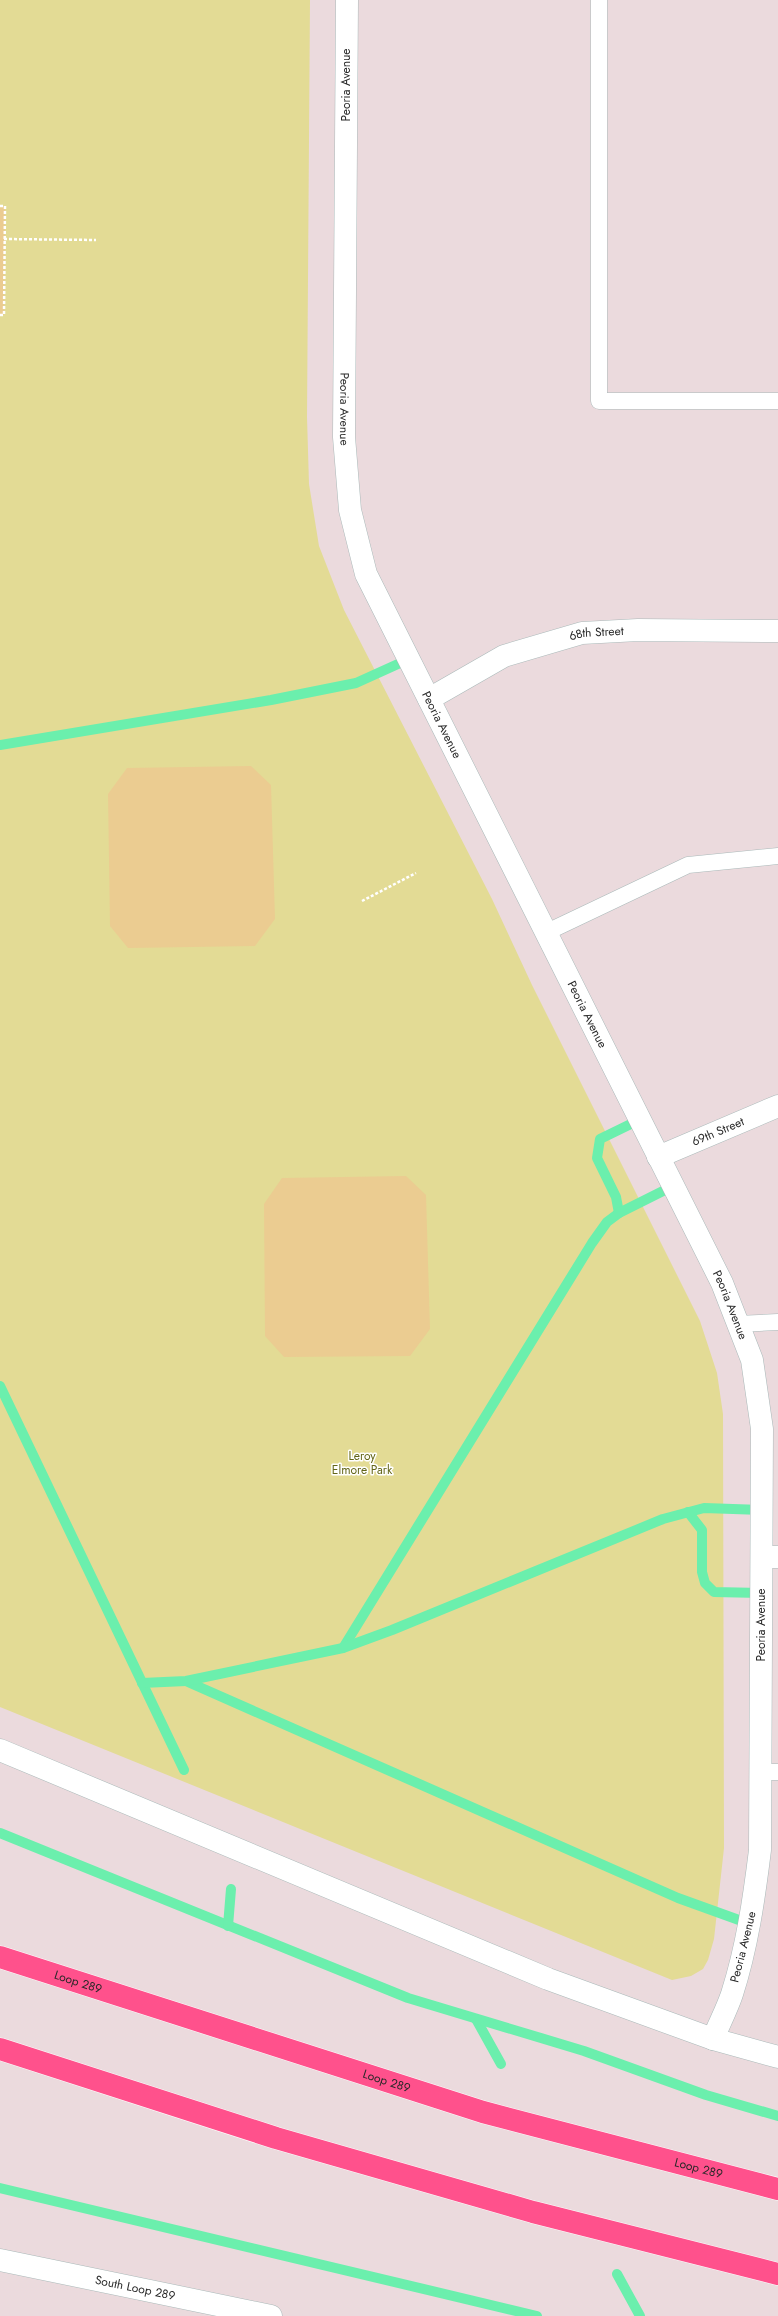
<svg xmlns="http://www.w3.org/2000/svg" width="778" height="2316" viewBox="0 0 778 2316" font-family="Jost,sans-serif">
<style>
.green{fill:#e3db95}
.pitch{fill:#ebcc91}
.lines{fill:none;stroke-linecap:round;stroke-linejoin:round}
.stream{stroke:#6befad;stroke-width:10}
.lane-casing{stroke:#aab9b9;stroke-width:17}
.street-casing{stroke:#aab9b9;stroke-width:23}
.secondary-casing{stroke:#aab9b9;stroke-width:23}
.highway-casing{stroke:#fff;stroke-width:23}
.path{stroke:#fff;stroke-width:2.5;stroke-dasharray:3 2;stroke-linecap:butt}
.lane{stroke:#fff;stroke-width:16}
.street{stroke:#fff;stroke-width:22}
.secondary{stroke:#fff;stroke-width:22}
.highway{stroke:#ff518c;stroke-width:22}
.labels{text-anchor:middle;stroke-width:3;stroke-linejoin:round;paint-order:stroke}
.street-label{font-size:12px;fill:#292929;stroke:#fff}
.park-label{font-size:12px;fill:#646619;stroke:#fff}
</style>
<rect width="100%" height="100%" fill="#ebdadd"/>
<path class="green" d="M0,0H310L307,417L309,484L319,546L344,610L492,899L532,985L700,1321L717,1373L723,1414L724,1848L714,1939L708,1960L703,1969L691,1976L672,1980L0,1707Z"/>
<g class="pitch">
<path d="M0,206H5L4,315H0Z"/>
<path d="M251,766L271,785L275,919L255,946L128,948L110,926L108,794L127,768Z"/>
<path d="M406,1176L426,1195L430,1329L410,1356L284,1357L265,1336L264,1204L282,1178Z"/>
</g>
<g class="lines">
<g class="stream">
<path d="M0,745L271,700L356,683L409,659"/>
<path d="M619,1213L616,1197L597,1158L600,1139L639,1120"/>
<path d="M0,1386L184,1770"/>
<path d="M688,1512L702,1530V1572L705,1583L714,1592L761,1593"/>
<path d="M343,1648L592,1243L607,1222L619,1213L673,1186"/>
<path d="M188,1682L678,1898L750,1924"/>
<path d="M142,1683L186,1681L343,1648L392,1630L663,1519L704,1508L762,1510"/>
<path d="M0,1833L408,1998L584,2051L706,2095L778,2116"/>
<path d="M228,1926L231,1889"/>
<path d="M476,2019L501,2064"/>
<path d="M0,2188L537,2316"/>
<path d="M617,2274L640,2316"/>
</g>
<g class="lane-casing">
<g id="lane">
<path d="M599,0V401H778"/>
<path d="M545,933L688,865L778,856"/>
<path d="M738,1324L778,1322"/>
<path d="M761,1772H778"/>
</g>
</g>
<g class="street-casing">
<g id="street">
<path id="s1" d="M429,699L504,656L582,633L638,630L778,631"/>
<path id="s2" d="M658,1157L778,1106"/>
<path d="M762,1557H778"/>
</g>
</g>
<g class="secondary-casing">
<g id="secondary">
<path id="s3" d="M347,0L344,437L350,510L366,574L722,1283L752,1360L762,1429L760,1850C754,1899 747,1947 732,1994C727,2009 719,2024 713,2039"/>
<path d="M0,1750L548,1979L713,2039L778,2057"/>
<path id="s4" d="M0,2260L271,2316"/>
</g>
</g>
<g class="highway-casing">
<g id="highway">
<path id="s5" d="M0,1957L483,2112L778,2189"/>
<path d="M0,2049L276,2138L533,2212L778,2274"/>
</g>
</g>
<g class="path">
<path d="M0,206H5L4,315H0"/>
<path d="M4,239L96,240"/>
<path d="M362,901L416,873"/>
</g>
<use href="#lane" class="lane"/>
<use href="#street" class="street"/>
<use href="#secondary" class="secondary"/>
<use href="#highway" class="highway"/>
</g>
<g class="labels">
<g class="street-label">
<text transform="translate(346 85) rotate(-90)" y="4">Peoria Avenue</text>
<text dy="4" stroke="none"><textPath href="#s3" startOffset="409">Peoria Avenue</textPath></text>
<text dy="4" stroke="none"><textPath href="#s1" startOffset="182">68th Street</textPath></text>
<text dy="4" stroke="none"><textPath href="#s3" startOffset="745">Peoria Avenue</textPath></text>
<text dy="4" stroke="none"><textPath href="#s3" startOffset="1069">Peoria Avenue</textPath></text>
<text dy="4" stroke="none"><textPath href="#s2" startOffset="65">69th Street</textPath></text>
<text dy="4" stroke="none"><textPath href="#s3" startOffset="1393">Peoria Avenue</textPath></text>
<text transform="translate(761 1625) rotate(-90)" y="4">Peoria Avenue</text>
<text transform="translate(743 1947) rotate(-76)" y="4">Peoria Avenue</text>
<text dy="4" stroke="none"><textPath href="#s5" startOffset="82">Loop 289</textPath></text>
<text dy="4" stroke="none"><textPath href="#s5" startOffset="406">Loop 289</textPath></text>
<text dy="4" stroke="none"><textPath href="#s5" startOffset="730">Loop 289</textPath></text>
<text dy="4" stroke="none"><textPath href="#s4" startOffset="138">South Loop 289</textPath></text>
</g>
<g class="park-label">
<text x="362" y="1460">Leroy<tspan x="362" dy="14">Elmore Park</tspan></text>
</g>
</g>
</svg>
